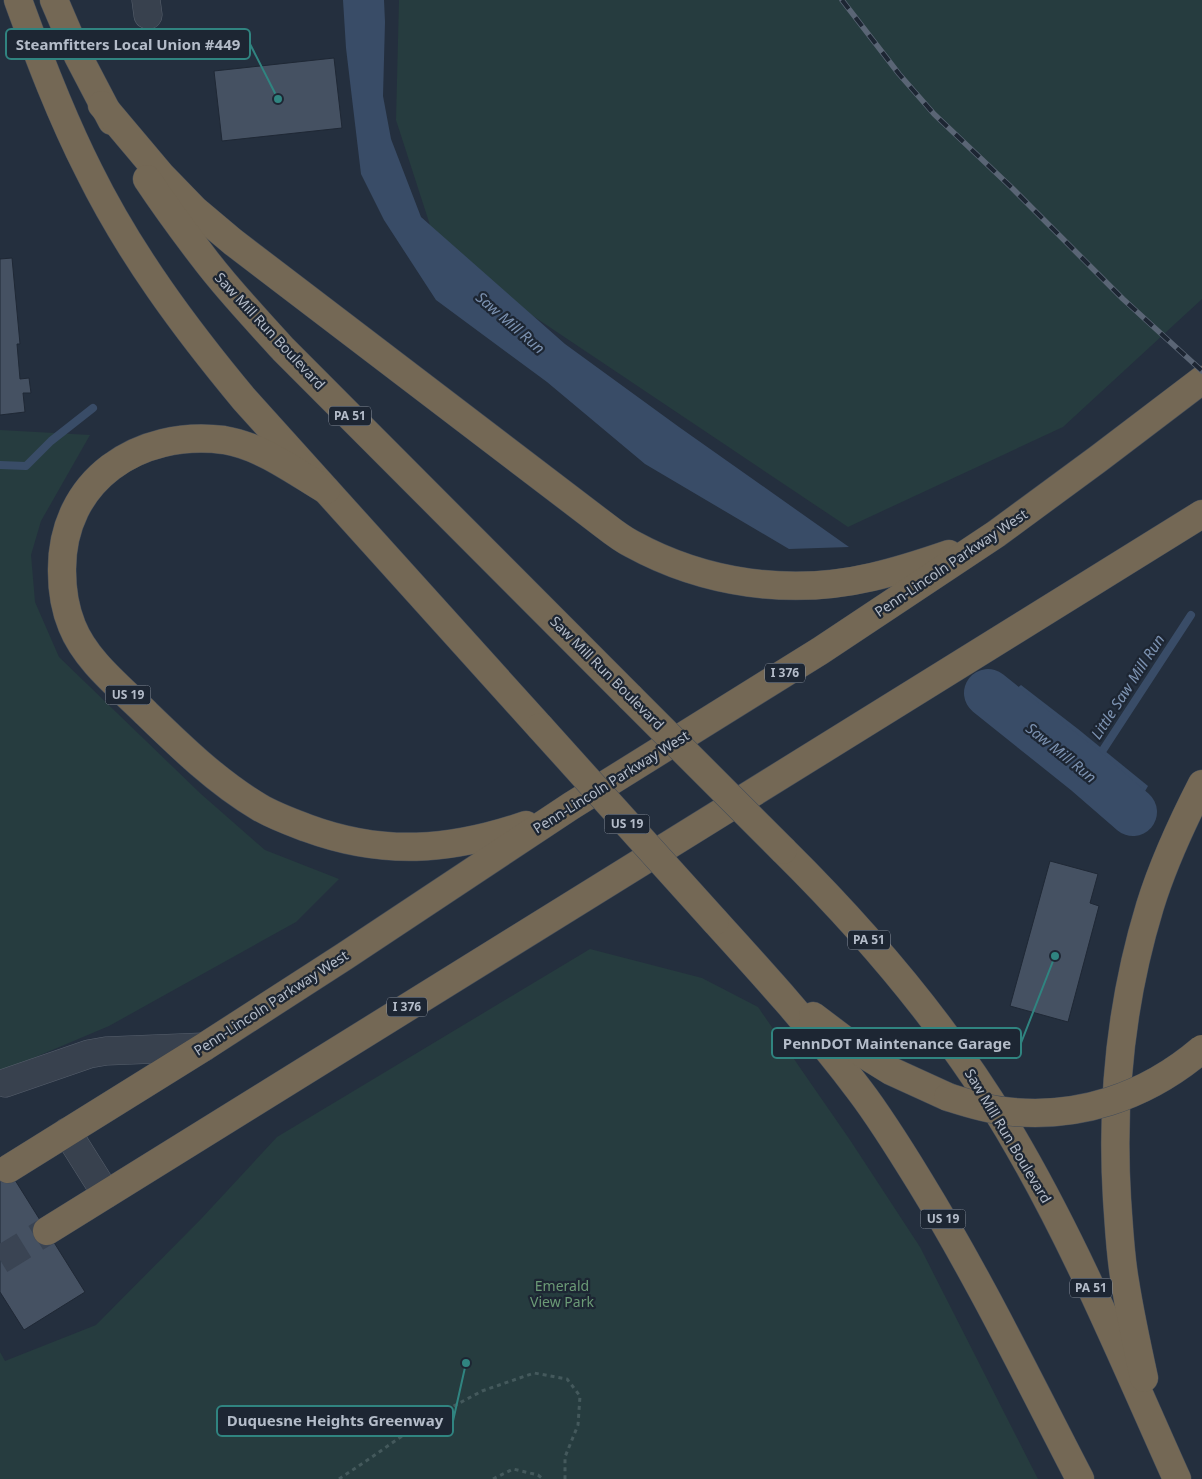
<svg xmlns="http://www.w3.org/2000/svg" width="1202" height="1479" viewBox="0 0 1202 1479" font-family="'Noto Sans',sans-serif">
<style>
.green{fill:#263c3f}
.water{fill:#394c67}
.lines{fill:none;stroke-linecap:round;stroke-linejoin:round}
.stream{stroke:#394c67;stroke-width:8}
.river{stroke:#394c67;stroke-width:48}
.building{fill:#455162;stroke:#1f2835}
.highway-tunnel{stroke:#3a4453;stroke-width:28;stroke-dasharray:28 14;stroke-linecap:butt}
.minor-casing{stroke:#565f6c;stroke-width:29}
.highway-casing{stroke:#434c59;stroke-width:29}
.path{stroke:#44595c;stroke-width:3;stroke-dasharray:4 4;stroke-linecap:butt}
.minor{stroke:#38414e;stroke-width:28}
.highway{stroke:#746855;stroke-width:28}
.rail-casing{stroke:#5a6575;stroke-width:5.5}
.rail{stroke:#1d2633;stroke-width:4;stroke-dasharray:11;stroke-linecap:butt}
.highway-bridge-casing{stroke:#434c59;stroke-width:29;stroke-linecap:butt}
.highway-bridge{stroke:#746855;stroke-width:28}
.labels{text-anchor:middle;stroke-width:4.5;stroke-linejoin:round;paint-order:stroke}
.shield{fill:#1d2633;stroke:#878f9c;stroke-width:1}
.shield-label{font-size:12px;font-weight:bold;fill:#b4bcc9}
.street-label{font-size:14px;fill:#b4bcc9;stroke:#1d2633}
.park-label{font-size:14px;fill:#6b9a76;stroke:#1d2633}
.water-label{font-size:15px;font-style:italic;fill:#7c92b1;stroke:#1d2633}
.leader{fill:none;stroke:#308480;stroke-width:2}
.callout-dot{fill:#308480;stroke:#1d2633;stroke-width:2}
.callout{fill:#1d2633;stroke:#308480;stroke-width:2}
.callout-label{font-size:15px;text-anchor:middle;font-weight:bold;fill:#b4bcc9}
</style>
<rect width="100%" height="100%" fill="#242f3e"/>
<g class="green">
<path d="M399,0H1202V299L1063,427L848,527L439,253L396,120Z"/>
<path d="M0,430L90,435L41,521L31,555L35,602L59,657L201,794L265,850L339,879L296,922L109,1026L12,1067L0,1075Z"/>
<path d="M590,949L702,978L758,1007L850,1140L920,1247L1038,1479H0V1352L5,1361L96,1325L201,1219L277,1137Z"/>
</g>
<g class="water">
<path d="M343,0H384L385,22L383,96L391,139L421,217L565,344L679,427L849,547L789,549L645,464L547,382L436,300L384,220L361,174L346,48Z"/>
<path d="M1021,685L1078,729L1148,786L1133,812L1114,826L985,714Z"/>
</g>
<g class="lines">
<g class="stream">
<path d="M0,465L26,466L51,441L93,408"/>
<path d="M1099,756L1191,615"/>
</g>
<path class="river" d="M988,693L1088,773L1133,812"/>
</g>
<g class="building">
<path d="M334,58L342,128L222,141L214,71Z"/>
<path d="M12,258L20,344H17L20,379L29,378L31,393H23L25,412L0,415V259Z"/>
<path d="M1050,861L1098,874L1090,903L1099,906L1068,1022L1010,1006Z"/>
<path d="M0,1156L85,1292L24,1330L0,1292Z"/>
</g>
<g class="lines">
<path class="highway-tunnel" d="M0,1260L47,1231"/>
<g class="minor-casing">
<g id="minor">
<path d="M146,0L148,15"/>
<path d="M5,1083L89,1054L106,1051L204,1047"/>
<path d="M67,1132L106,1194"/>
</g>
</g>
<g class="highway-casing">
<g id="highway">
<path d="M18,0C39,58 61,116 89,171C130,254 185,328 244,399L540,727"/>
<path d="M54,0L78,56L112,121"/>
<path d="M102,105L161,175L195,210L233,242L604,525C613,532 622,539 632,544C705,584 791,596 872,577C898,571 923,563 949,554"/>
<path d="M147,179C165,206 184,232 204,258C228,290 256,319 283,349L631,698"/>
<path d="M326,490C294,471 261,446 224,440C139,429 61,480 62,571C62,589 65,609 72,626C86,661 120,687 146,713C181,747 217,782 259,807C274,816 291,822 307,828C383,856 450,851 526,825"/>
<path d="M783,850C873,939 956,1037 1019,1148C1080,1254 1127,1368 1177,1479"/>
<path d="M715,921C765,976 815,1031 860,1091C882,1120 901,1151 920,1182C979,1278 1028,1379 1080,1479"/>
<path d="M813,1016L862,1053L891,1071L948,1097"/>
<path d="M8,1169L204,1047L345,956L571,806L820,651L996,534L1098,459L1202,380"/>
<path d="M47,1231L1202,514"/>
<path d="M1144,1378C1137,1346 1130,1314 1125,1282C1120,1254 1119,1226 1117,1199C1111,1100 1121,1001 1150,906C1163,864 1182,823 1202,784"/>
</g>
</g>
<g class="path">
<path d="M339,1479L369,1459L418,1425L482,1391L534,1373L567,1379L580,1396L578,1425L565,1457V1479"/>
<path d="M493,1479L513,1469L538,1475L543,1479"/>
</g>
<use href="#minor" class="minor"/>
<use href="#highway" class="highway"/>
<g class="rail-casing">
<path id="rail" d="M842,0L899,74L934,114L1011,187L1123,299L1202,371"/>
</g>
<use href="#rail" class="rail"/>
<g class="highway-bridge-casing">
<g id="highway-bridge">
<path d="M631,698L783,850"/>
<path d="M540,727L715,921"/>
<path d="M948,1097C967,1103 985,1109 1004,1111C1077,1120 1146,1097 1202,1049"/>
</g>
</g>
<use href="#highway-bridge" class="highway-bridge"/>
</g>
<g class="labels">
<g class="shield">
<rect x="329" y="406.5" width="42" height="19" rx="4"/>
<rect x="765" y="663.5" width="40" height="19" rx="4"/>
<rect x="105.5" y="685.5" width="45" height="19" rx="4"/>
<rect x="604.5" y="814.5" width="45" height="19" rx="4"/>
<rect x="848" y="930.5" width="42" height="19" rx="4"/>
<rect x="387" y="997.5" width="40" height="19" rx="4"/>
<rect x="920.5" y="1209.5" width="45" height="19" rx="4"/>
<rect x="1070" y="1278.5" width="42" height="19" rx="4"/>
</g>
<g class="shield-label">
<text x="350" y="420">PA 51</text>
<text x="785" y="677">I 376</text>
<text x="128" y="699">US 19</text>
<text x="627" y="828">US 19</text>
<text x="869" y="944">PA 51</text>
<text x="407" y="1011">I 376</text>
<text x="943" y="1223">US 19</text>
<text x="1091" y="1292">PA 51</text>
</g>
<g class="street-label">
<text transform="translate(270 331) rotate(47)" y="5">Saw Mill Run Boulevard</text>
<text transform="translate(951 563) rotate(-34)" y="5">Penn-Lincoln Parkway West</text>
<text transform="translate(607 673) rotate(45)" y="5">Saw Mill Run Boulevard</text>
<text transform="translate(611 782) rotate(-32)" y="5">Penn-Lincoln Parkway West</text>
<text transform="translate(271 1003) rotate(-33)" y="5">Penn-Lincoln Parkway West</text>
<text transform="translate(1008 1136) rotate(59)" y="5">Saw Mill Run Boulevard</text>
</g>
<g class="park-label">
<text x="562" y="1291">Emerald<tspan x="562" dy="16">View Park</tspan></text>
</g>
<g class="water-label">
<text transform="translate(510 323) rotate(41)" y="5">Saw Mill Run</text>
<text transform="translate(1128 687) rotate(-57)" y="5">Little Saw Mill Run</text>
<text transform="translate(1061 753) rotate(39)" y="5">Saw Mill Run</text>
</g>
</g>
<path class="leader" d="M278 99L250 44M1055 956L1021 1043M466 1363L453 1421"/>
<g class="callout-dot">
<circle cx="278" cy="99" r="5"/>
<circle cx="1055" cy="956" r="5"/>
<circle cx="466" cy="1363" r="5"/>
</g>
<g class="callout">
<rect x="6" y="29" width="244" height="30" rx="5"/>
<rect x="772" y="1028" width="249" height="30" rx="5"/>
<rect x="217" y="1406" width="236" height="30" rx="5"/>
</g>
<g class="callout-label">
<text x="128" y="50">Steamfitters Local Union #449</text>
<text x="897" y="1049">PennDOT Maintenance Garage</text>
<text x="335" y="1426">Duquesne Heights Greenway</text>
</g>
</svg>
